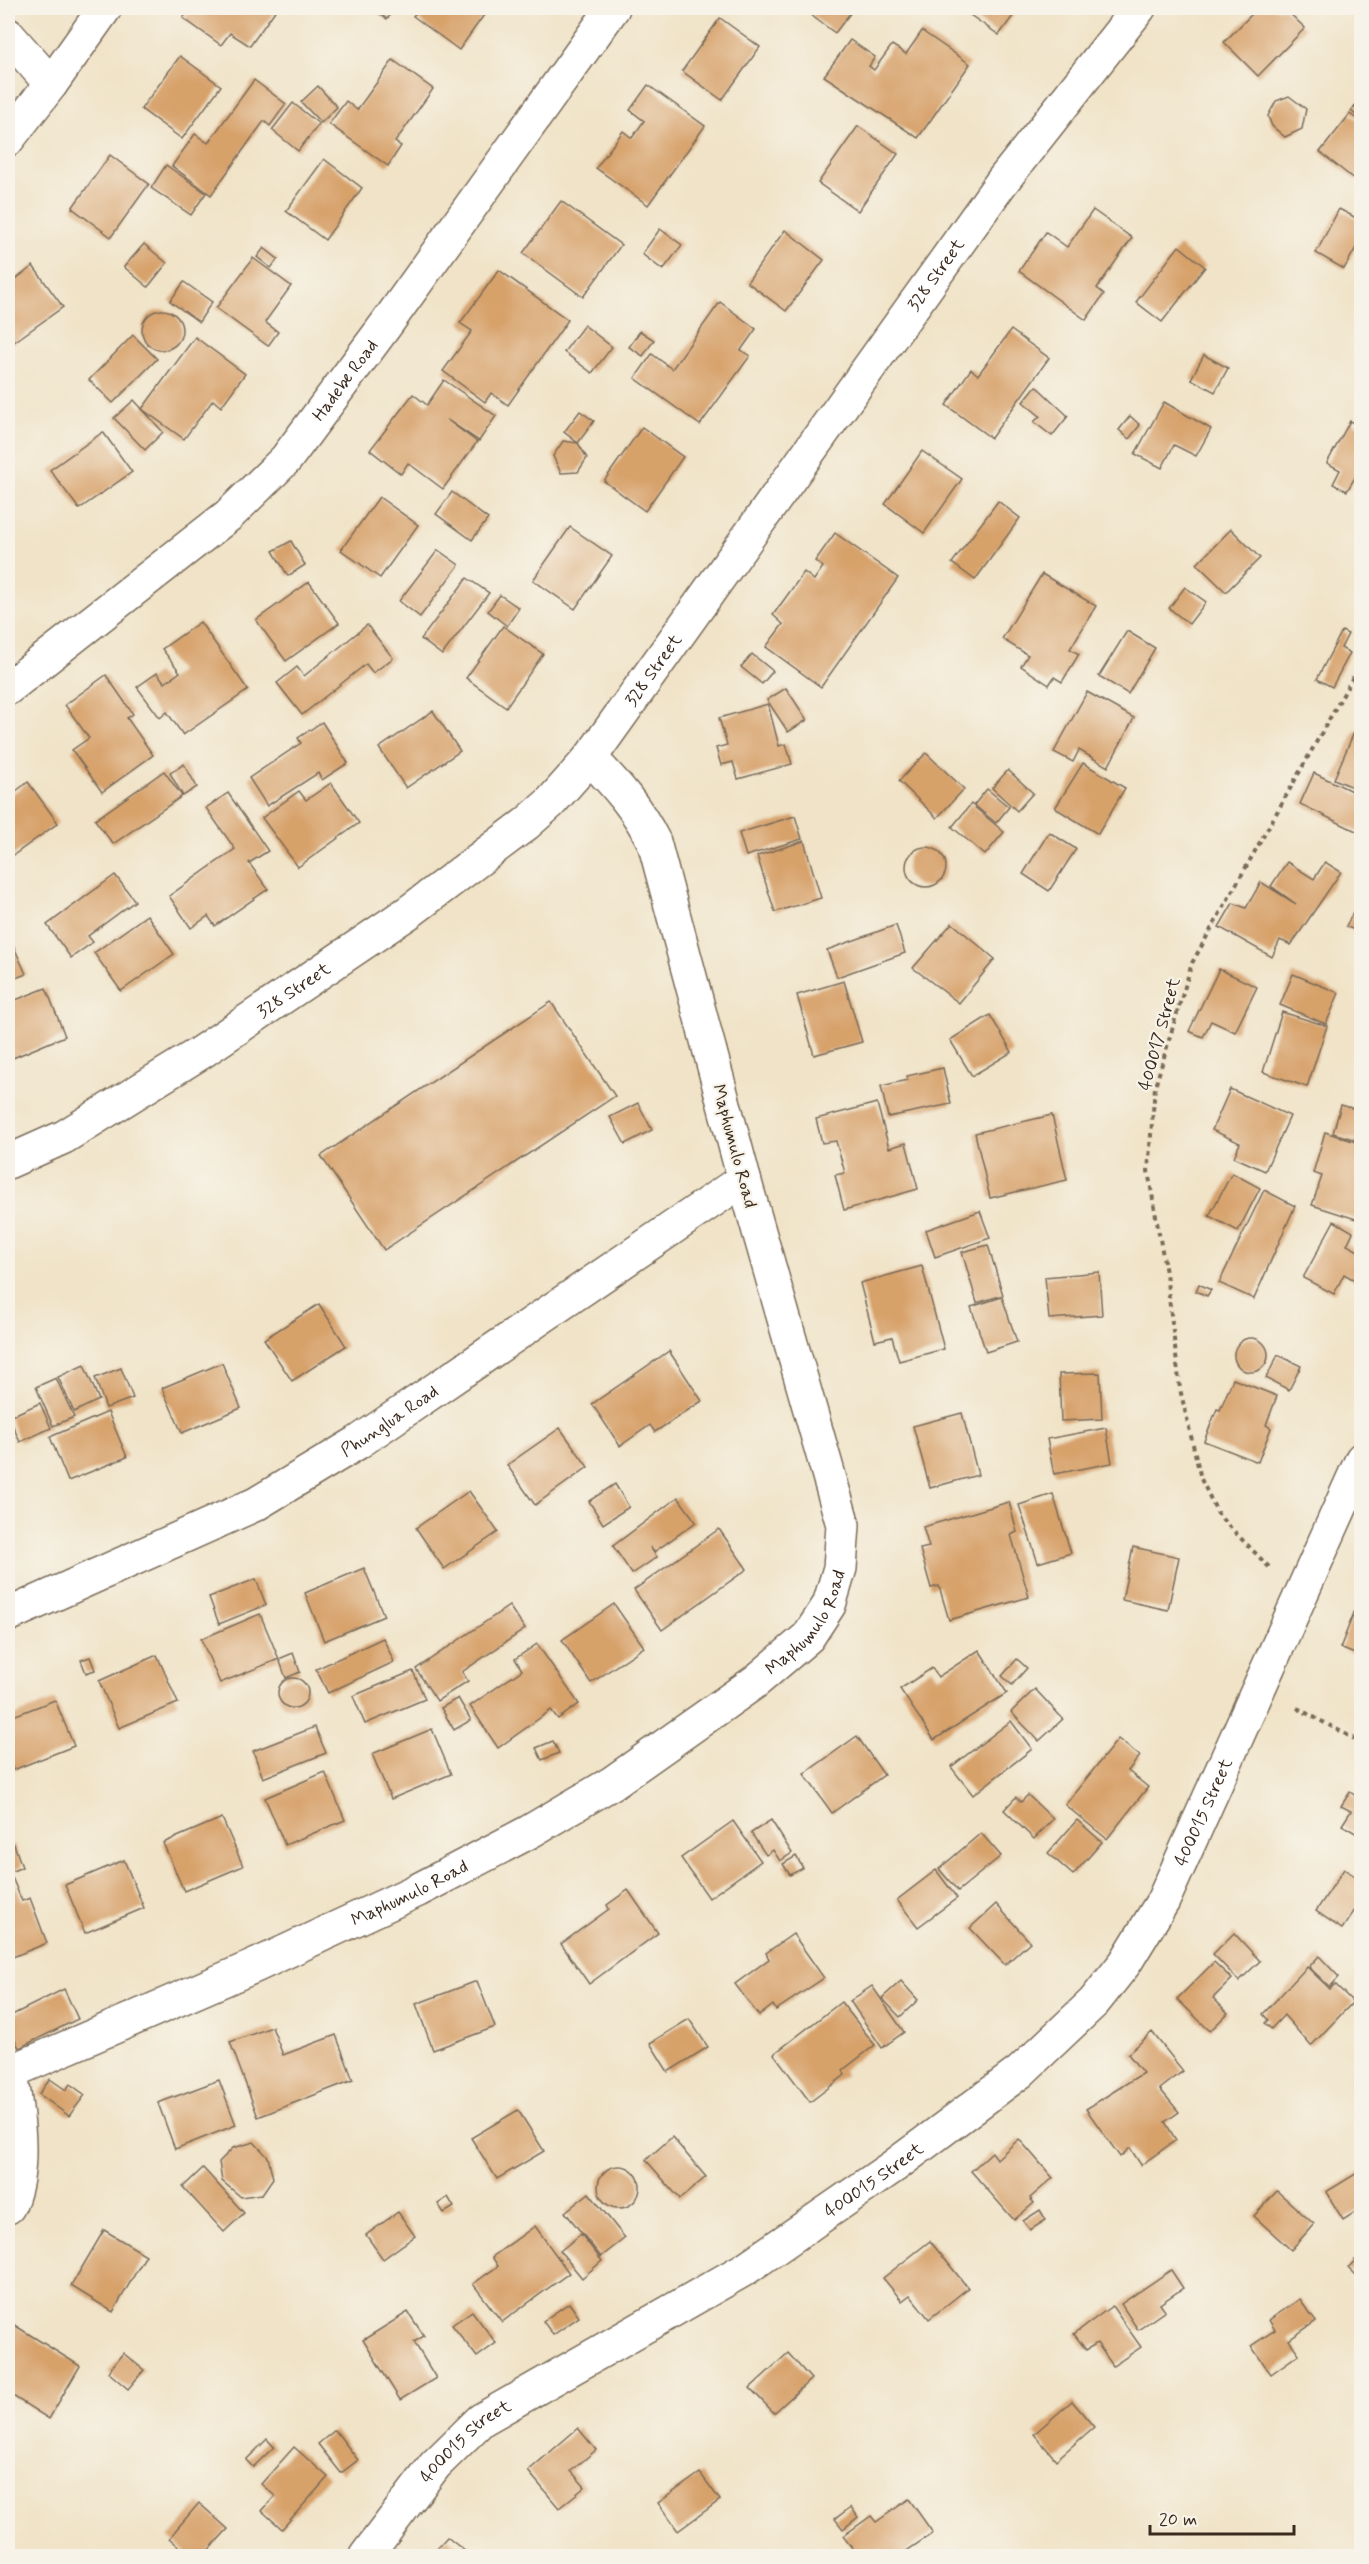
<svg xmlns="http://www.w3.org/2000/svg" width="1369" height="2564" viewBox="0 0 1369 2564" font-family="Mynerve,sans-serif">
<style>
.building{fill:#d7a16b}
.lines{fill:none;stroke-linecap:round;stroke-linejoin:round}
.minor-casing{stroke:#7a6b59;stroke-width:36}
.path{stroke:#7a6b59;stroke-width:4;stroke-dasharray:4.5 4.5;stroke-linecap:butt}
.minor{stroke:#fff;stroke-width:33}
.labels{text-anchor:middle;stroke-width:4.5;stroke-linejoin:round;paint-order:stroke}
.street-label{font-size:18px;fill:#3b2a1e;stroke:#f7f3e8}
</style>
<rect width="100%" height="100%" fill="#f7f3e8"/>
<filter id="ink" filterUnits="userSpaceOnUse"><feTurbulence type="fractalNoise" baseFrequency=".0167" numOctaves="2"/><feDisplacementMap in="SourceGraphic" scale="12" xChannelSelector="R" yChannelSelector="G"/><feConvolveMatrix kernelMatrix="1 2 1 2 8 2 1 2 1" color-interpolation-filters="sRGB"/></filter>
<filter id="wash" filterUnits="userSpaceOnUse"><feTurbulence type="fractalNoise" baseFrequency=".008" numOctaves="4" result="noise"/><feDisplacementMap in="SourceGraphic" scale="24" xChannelSelector="R" yChannelSelector="G"/><feGaussianBlur stdDeviation="1.35" result="paint"/><feColorMatrix in="noise" values="0 0 0 0 0 0 0 0 0 0 0 0 0 0 0 0 0 1.4 0 .05"/><feComposite in="paint" operator="in"/></filter>
<g filter="url(#wash)">
<rect width="100%" height="100%" fill="#f0e3c7"/>
<g id="blocks">
<g class="building">
<path d="M191,8H277L250,46L230,33L221,45L183,18Z"/>
<path d="M371,8H396L387,19Z"/>
<path d="M420,8H489L459,50L413,16Z"/>
<path d="M819,8H854L835,33L812,16Z"/>
<path d="M960,8H1019L999,35Z"/>
<path d="M1258,8H1284L1305,28L1258,76L1224,42Z"/>
<path d="M720,18L760,47L722,100L682,71Z"/>
<path d="M922,31L970,64L918,138L824,76L850,40L875,57L869,66L874,70L892,45L906,54Z"/>
<path d="M180,56L221,86L182,139L141,109Z"/>
<path d="M393,60L433,89L395,142L401,146L388,166L329,124L346,101L357,110Z"/>
<path d="M254,80L286,104L270,126L264,121L211,195L172,166L195,134L208,143Z"/>
<path d="M648,85L705,126L648,205L596,168L623,131L632,138L644,121L630,110Z"/>
<path d="M318,86L337,107L321,123L301,102Z"/>
<path d="M1289,96L1306,109L1302,129L1285,137L1272,126L1268,116L1276,101Z"/>
<path d="M1362,98V120L1351,111Z"/>
<path d="M293,103L319,124L298,151L272,130Z"/>
<path d="M1350,114L1362,123V152L1358,157L1362,160V172L1355,180L1320,152Z"/>
<path d="M858,126L898,154L858,211L818,183Z"/>
<path d="M110,155L149,184L111,237L72,208Z"/>
<path d="M324,159L362,188L325,240L286,211Z"/>
<path d="M166,165L206,193L191,215L151,188Z"/>
<path d="M561,201L621,245L583,297L523,253Z"/>
<path d="M1339,209L1362,221V237L1344,269L1316,253Z"/>
<path d="M1093,210L1132,238L1097,288L1104,294L1086,320L1019,271L1046,232L1067,247Z"/>
<path d="M660,229L682,245L663,270L642,254Z"/>
<path d="M785,230L824,260L786,311L747,282Z"/>
<path d="M144,244L167,263L148,287L124,267Z"/>
<path d="M1179,246L1205,267L1162,322L1136,302Z"/>
<path d="M264,248L278,259L271,268L257,257Z"/>
<path d="M253,258L291,286L265,322L278,332L268,346L216,308Z"/>
<path d="M33,266L63,307L10,345L8,341V285Z"/>
<path d="M499,270L568,320L508,405L491,393L485,402L443,371L472,331L460,323Z"/>
<path d="M184,282L212,302L199,322L170,301Z"/>
<path d="M720,302L756,329L741,350L750,356L700,425L635,378L652,354L672,369Z"/>
<circle cx="162" cy="330" r="20"/>
<path d="M584,325L612,347L592,373L564,352Z"/>
<path d="M1011,330L1049,358L991,438L946,405L971,369L978,375Z"/>
<path d="M640,331L654,340L643,356L629,347Z"/>
<path d="M133,335L157,359L113,403L89,380Z"/>
<path d="M195,337L245,374L221,407L213,400L184,439L142,409Z"/>
<path d="M1204,355L1228,368L1215,392L1191,379Z"/>
<path d="M444,380L496,416L479,441L446,419L477,442L443,489L408,463L401,474L370,450L413,394L427,405Z"/>
<path d="M1036,386L1068,416L1052,436L1034,422L1040,416L1023,402Z"/>
<path d="M134,400L163,432L145,450L114,418Z"/>
<path d="M1164,402L1211,429L1196,456L1174,445L1162,468L1135,454Z"/>
<path d="M580,411L594,421L578,443L564,432Z"/>
<path d="M1130,416L1140,425L1129,439L1119,430Z"/>
<path d="M1350,421L1362,427V466L1347,491L1333,484L1340,470L1327,463Z"/>
<path d="M642,427L683,457L645,511L604,481Z"/>
<path d="M103,432L132,472L79,509L50,470Z"/>
<path d="M563,441L578,443L587,458L578,472L561,473L553,456Z"/>
<path d="M922,451L962,479L924,533L885,504Z"/>
<path d="M452,492L488,519L472,540L436,514Z"/>
<path d="M379,497L418,525L380,578L341,550Z"/>
<path d="M998,501L1020,518L975,580L952,563Z"/>
<path d="M570,527L612,556L575,609L533,580Z"/>
<path d="M1231,529L1260,558L1226,592L1197,564Z"/>
<path d="M835,533L898,578L821,687L766,647L783,624L773,615L804,572L814,580L823,567L815,561Z"/>
<path d="M291,541L305,565L288,576L273,551Z"/>
<path d="M438,550L459,565L420,617L399,601Z"/>
<path d="M1042,574L1096,606L1070,649L1079,654L1062,682L1054,677L1049,685L1021,666L1028,655L1002,639Z"/>
<path d="M467,578L489,593L442,655L421,639Z"/>
<path d="M309,582L339,623L286,661L256,620Z"/>
<path d="M1185,587L1206,602L1189,624L1169,608Z"/>
<path d="M500,595L519,608L507,626L488,611Z"/>
<path d="M200,622L248,690L183,735L167,712L160,718L137,687L157,673L165,683L180,672L162,649Z"/>
<path d="M367,625L393,658L373,673L366,664L302,715L277,683L297,667L304,676Z"/>
<path d="M503,626L543,654L506,707L466,678Z"/>
<path d="M1127,631L1155,648L1128,694L1099,676Z"/>
<path d="M1342,631L1348,634L1341,648L1350,653L1332,687L1317,679Z"/>
<path d="M752,654L773,671L762,684L741,667Z"/>
<path d="M106,675L133,714L127,718L153,755L102,792L72,750L89,738L65,705Z"/>
<path d="M786,688L807,720L788,732L767,700Z"/>
<path d="M1087,692L1134,718L1108,767L1079,750L1073,762L1054,752Z"/>
<path d="M768,704L779,746L786,744L792,764L738,779L733,762L721,765L716,748L727,745L719,718Z"/>
<path d="M433,711L460,751L406,788L379,748Z"/>
<path d="M322,722L348,763L322,780L318,773L267,806L249,778L301,743L298,738Z"/>
<path d="M1355,730L1362,733V791L1334,779Z"/>
<path d="M926,753L964,789L937,818L899,781Z"/>
<path d="M1083,763L1125,788L1098,834L1055,808Z"/>
<path d="M184,764L197,787L183,796L170,773Z"/>
<path d="M1008,770L1033,793L1017,811L992,788Z"/>
<path d="M164,771L182,796L113,844L95,820Z"/>
<path d="M1314,773L1362,796V825L1358,832L1300,804Z"/>
<path d="M28,782L58,823L8,859V797Z"/>
<path d="M331,783L359,823L298,867L262,818L299,791L306,800Z"/>
<path d="M987,789L1009,807L996,823L974,805Z"/>
<path d="M228,793L268,851L249,863L268,889L215,926L208,916L191,928L169,896L235,849L206,808Z"/>
<path d="M971,804L1004,832L985,855L952,827Z"/>
<path d="M795,816L802,839L746,856L739,833Z"/>
<path d="M1049,832L1076,849L1049,891L1023,874Z"/>
<path d="M804,841L821,898L775,912L757,856Z"/>
<circle cx="926" cy="867" r="20"/>
<path d="M1287,862L1314,879L1325,862L1341,872L1291,945L1280,940L1272,957L1219,927L1233,903L1246,908L1261,882L1296,904L1271,886Z"/>
<path d="M115,875L135,901L88,936L93,942L71,958L47,925Z"/>
<path d="M1362,896V934L1346,926Z"/>
<path d="M147,915L174,954L121,991L94,953Z"/>
<path d="M952,923L995,959L959,1003L913,968Z"/>
<path d="M896,925L905,953L837,977L827,950Z"/>
<path d="M14,947L26,974L8,981V949Z"/>
<path d="M1219,969L1257,987L1235,1032L1211,1021L1203,1037L1189,1031Z"/>
<path d="M1293,974L1339,993L1326,1024L1280,1005Z"/>
<path d="M844,981L862,1042L814,1055L797,995Z"/>
<path d="M46,988L65,1036L8,1060V1003Z"/>
<path d="M551,1002L615,1096L384,1250L321,1156Z"/>
<path d="M1282,1012L1327,1026L1307,1087L1263,1072Z"/>
<path d="M990,1015L1012,1052L972,1076L950,1040Z"/>
<path d="M943,1068L951,1104L888,1117L881,1086L908,1080L907,1076Z"/>
<path d="M1230,1089L1290,1116L1265,1171L1234,1157L1240,1143L1212,1130Z"/>
<path d="M638,1103L652,1130L625,1144L610,1117Z"/>
<path d="M877,1103L889,1148L906,1143L918,1189L844,1210L835,1175L845,1173L836,1141L822,1143L816,1119Z"/>
<path d="M1341,1105L1362,1111V1142L1333,1133Z"/>
<path d="M1052,1115L1067,1180L990,1198L975,1133Z"/>
<path d="M1325,1132L1362,1144V1221L1312,1205L1322,1176L1313,1173Z"/>
<path d="M1232,1173L1260,1188L1238,1231L1209,1216Z"/>
<path d="M1264,1190L1295,1206L1254,1299L1219,1283Z"/>
<path d="M980,1211L990,1238L935,1257L926,1230Z"/>
<path d="M1334,1221L1353,1232L1347,1245L1362,1253V1276L1358,1282L1344,1274L1334,1294L1303,1278Z"/>
<path d="M988,1245L1003,1295L977,1303L962,1252Z"/>
<path d="M922,1266L944,1349L899,1361L892,1337L875,1341L860,1283Z"/>
<path d="M1099,1272L1102,1315L1049,1319L1045,1277Z"/>
<path d="M1199,1284L1211,1290L1207,1296L1196,1291Z"/>
<path d="M1002,1297L1017,1342L986,1352L971,1307Z"/>
<path d="M319,1304L346,1346L292,1381L264,1339Z"/>
<circle cx="1251" cy="1355" r="17"/>
<path d="M669,1351L702,1401L655,1432L650,1425L620,1446L592,1404Z"/>
<path d="M1278,1355L1301,1366L1289,1390L1266,1378Z"/>
<path d="M222,1363L241,1408L182,1433L162,1388Z"/>
<path d="M84,1365L99,1400L74,1412L58,1377Z"/>
<path d="M121,1368L133,1398L106,1408L95,1378Z"/>
<path d="M1100,1373L1102,1419L1061,1421L1059,1374Z"/>
<path d="M56,1378L74,1417L53,1426L36,1387Z"/>
<path d="M1233,1379L1277,1396L1266,1425L1271,1428L1258,1462L1204,1441L1217,1409L1220,1410Z"/>
<path d="M40,1403L51,1428L20,1442L9,1417Z"/>
<path d="M108,1412L127,1457L68,1481L50,1437Z"/>
<path d="M962,1413L978,1475L930,1488L913,1426Z"/>
<path d="M560,1428L588,1467L535,1505L507,1465Z"/>
<path d="M1106,1428L1112,1463L1054,1474L1047,1439Z"/>
<path d="M615,1484L629,1507L603,1524L589,1501Z"/>
<path d="M469,1491L498,1532L444,1569L416,1528Z"/>
<path d="M1053,1494L1071,1553L1038,1563L1019,1505Z"/>
<path d="M678,1497L696,1522L654,1552L650,1547L657,1557L632,1574L613,1546Z"/>
<path d="M1009,1502L1017,1532L1011,1535L1029,1597L949,1620L939,1586L931,1588L920,1549L929,1547L923,1527Z"/>
<path d="M719,1529L747,1569L662,1630L634,1590Z"/>
<path d="M1133,1547L1179,1557L1168,1610L1122,1600Z"/>
<path d="M364,1568L384,1616L324,1641L305,1593Z"/>
<path d="M256,1579L266,1605L219,1624L209,1597Z"/>
<path d="M614,1604L644,1647L591,1683L562,1640Z"/>
<path d="M1357,1605L1362,1606V1657L1340,1648Z"/>
<path d="M509,1606L525,1629L462,1672L468,1681L437,1701L416,1669Z"/>
<path d="M260,1614L279,1659L220,1683L201,1639Z"/>
<path d="M383,1638L394,1662L328,1693L316,1669Z"/>
<path d="M537,1644L579,1704L558,1719L551,1710L498,1748L470,1706L522,1670L515,1659Z"/>
<path d="M979,1650L1007,1693L934,1740L900,1689L932,1668L938,1677Z"/>
<path d="M293,1653L300,1672L286,1678L279,1659Z"/>
<path d="M157,1655L178,1703L119,1728L99,1681Z"/>
<path d="M90,1657L95,1670L86,1673L81,1660Z"/>
<path d="M1017,1659L1027,1668L1012,1685L1002,1676Z"/>
<path d="M413,1671L425,1699L365,1724L353,1696Z"/>
<circle cx="293" cy="1693" r="15"/>
<path d="M1035,1689L1063,1719L1039,1741L1011,1712Z"/>
<path d="M458,1698L471,1720L454,1730L441,1708Z"/>
<path d="M55,1700L74,1746L13,1770L8,1755V1718Z"/>
<path d="M1011,1721L1032,1749L973,1795L951,1767Z"/>
<path d="M315,1727L326,1753L263,1778L253,1751Z"/>
<path d="M432,1729L451,1774L391,1799L372,1754Z"/>
<path d="M857,1736L884,1775L832,1813L804,1774Z"/>
<path d="M1118,1739L1140,1756L1128,1771L1148,1787L1107,1839L1065,1805Z"/>
<path d="M553,1741L559,1753L542,1760L536,1748Z"/>
<path d="M325,1772L345,1820L285,1845L265,1798Z"/>
<path d="M1350,1792L1362,1800V1837L1342,1825L1351,1811L1341,1806Z"/>
<path d="M1028,1795L1053,1819L1034,1839L1004,1810L1016,1797L1021,1802Z"/>
<path d="M222,1818L243,1866L184,1891L163,1843Z"/>
<path d="M771,1820L792,1853L780,1861L773,1850L766,1855L751,1833Z"/>
<path d="M1077,1820L1102,1842L1073,1875L1048,1853Z"/>
<path d="M733,1821L761,1861L709,1898L681,1858Z"/>
<path d="M981,1833L1001,1856L958,1891L939,1869Z"/>
<path d="M14,1844L22,1867L8,1873V1847Z"/>
<path d="M796,1856L803,1868L790,1875L783,1864Z"/>
<path d="M124,1860L144,1908L85,1933L65,1885Z"/>
<path d="M1344,1869L1362,1881V1900L1342,1929L1316,1911Z"/>
<path d="M936,1870L957,1898L918,1927L897,1900Z"/>
<path d="M11,1875L22,1901L30,1898L47,1943L8,1959V1876Z"/>
<path d="M628,1890L658,1933L589,1984L561,1944L609,1909L607,1905Z"/>
<path d="M996,1904L1030,1942L1005,1965L970,1928Z"/>
<path d="M1234,1933L1260,1961L1239,1981L1213,1954Z"/>
<path d="M793,1934L824,1978L776,2010L773,2005L759,2016L735,1984L769,1959L766,1953Z"/>
<path d="M1319,1956L1339,1977L1330,1987L1309,1967Z"/>
<path d="M1214,1962L1232,1979L1213,1998L1228,2013L1210,2031L1177,1999Z"/>
<path d="M1307,1967L1330,1989L1335,1984L1353,2002L1311,2046L1284,2015L1271,2029L1265,2023L1268,2020L1263,2014Z"/>
<path d="M477,1981L495,2027L433,2050L416,2004Z"/>
<path d="M901,1981L918,2000L900,2017L882,1998Z"/>
<path d="M872,1986L904,2032L882,2048L850,2001Z"/>
<path d="M64,1989L78,2019L19,2048L8,2024V2017Z"/>
<path d="M841,2002L875,2045L843,2070L845,2075L810,2102L774,2054Z"/>
<path d="M689,2019L708,2047L668,2072L650,2043Z"/>
<path d="M272,2027L283,2055L336,2035L353,2080L258,2117L230,2042Z"/>
<path d="M1152,2032L1183,2071L1160,2089L1179,2112L1165,2122L1176,2140L1141,2165L1130,2148L1120,2157L1086,2109L1143,2073L1128,2054Z"/>
<path d="M50,2079L66,2090L70,2084L85,2095L69,2116L39,2094Z"/>
<path d="M219,2080L236,2125L175,2149L158,2103Z"/>
<path d="M518,2110L544,2151L497,2179L471,2138Z"/>
<path d="M672,2137L706,2177L680,2199L646,2160Z"/>
<path d="M1019,2139L1053,2178L1030,2198L1034,2203L1014,2220L971,2171L992,2152L997,2159Z"/>
<path d="M254,2142L268,2157L273,2178L262,2194L241,2197L222,2181L219,2162L233,2148Z"/>
<circle cx="619" cy="2187" r="21"/>
<path d="M203,2168L244,2213L224,2232L183,2187Z"/>
<path d="M1362,2170V2208L1343,2220L1326,2192Z"/>
<path d="M1277,2191L1314,2224L1291,2250L1254,2216Z"/>
<path d="M589,2193L625,2238L601,2257L565,2212Z"/>
<path d="M448,2197L454,2207L444,2213L438,2204Z"/>
<path d="M1040,2210L1046,2220L1030,2230L1023,2221Z"/>
<path d="M398,2212L415,2236L383,2259L366,2235Z"/>
<path d="M535,2226L569,2273L502,2322L473,2284L498,2266L492,2257Z"/>
<path d="M104,2230L146,2255L113,2312L71,2286Z"/>
<path d="M581,2234L602,2261L582,2278L560,2251Z"/>
<path d="M930,2241L968,2288L929,2319L910,2295L902,2301L883,2278Z"/>
<path d="M1357,2258L1362,2263V2282L1348,2268Z"/>
<path d="M1171,2270L1183,2288L1160,2304L1165,2311L1138,2330L1121,2304Z"/>
<path d="M1300,2299L1316,2321L1289,2340L1299,2354L1271,2374L1251,2346L1275,2330L1269,2320Z"/>
<path d="M569,2303L579,2317L553,2335L543,2321Z"/>
<path d="M1112,2306L1141,2347L1113,2366L1097,2343L1086,2350L1074,2334Z"/>
<path d="M472,2311L496,2343L477,2357L452,2325Z"/>
<path d="M408,2312L424,2336L414,2342L436,2378L400,2400L363,2340Z"/>
<path d="M11,2323L80,2366L49,2419L8,2393V2330Z"/>
<path d="M123,2353L144,2370L128,2389L108,2372Z"/>
<path d="M788,2353L811,2379L774,2413L750,2388Z"/>
<path d="M1072,2401L1094,2427L1056,2460L1034,2434Z"/>
<path d="M578,2428L596,2450L571,2471L585,2487L559,2508L528,2471Z"/>
<path d="M335,2430L358,2460L341,2473L318,2444Z"/>
<path d="M267,2439L274,2447L253,2467L246,2460Z"/>
<path d="M294,2447L328,2477L282,2529L262,2511L275,2496L261,2484Z"/>
<path d="M700,2473L720,2500L678,2531L658,2503Z"/>
<path d="M909,2499L933,2533L899,2556H865L862,2554L858,2556L843,2536L871,2516L876,2522Z"/>
<path d="M199,2503L228,2529L203,2556H190L169,2538Z"/>
<path d="M851,2507L858,2517L843,2529L835,2519Z"/>
<path d="M447,2537L471,2556H430Z"/>
</g>
</g>
</g>
<g filter="url(#ink)">
<use href="#blocks" fill-opacity="0" stroke="#7a6b59" stroke-width="1.5"/>
<g class="lines">
<g class="minor-casing">
<g id="minor">
<path d="M8,35L51,84"/>
<path d="M8,139L51,84L105,8"/>
<path id="s1" d="M8,688L229,515L286,459L385,326L613,8"/>
<path id="s2" d="M8,1162L64,1137L124,1100L200,1053L409,912L526,824L550,803L590,758L1001,183L1139,8"/>
<path id="s3" d="M8,1615L256,1504L357,1443L744,1179"/>
<path id="s4" d="M8,2073L257,1965L418,1890L529,1832L612,1783L755,1682L808,1637L829,1605L840,1568L843,1525L744,1179L654,842C637,808 616,784 590,758"/>
<path d="M8,2207C27,2171 17,2112 11,2073"/>
<path id="s5" d="M366,2556L435,2465L481,2420L745,2269L894,2166L1020,2072L1094,2002L1125,1963L1163,1901L1362,1459"/>
</g>
</g>
<g class="path">
<path d="M1269,1567L1219,1516L1201,1479L1180,1389L1166,1273L1148,1171L1155,1087L1192,963L1362,661"/>
<path d="M1297,1708L1362,1743"/>
</g>
<use href="#minor" class="minor"/>
</g>
</g>
<g class="labels">
<g class="street-label">
<text dy="6" stroke="none"><textPath href="#s2" startOffset="1306">328 Street</textPath></text>
<text dy="6" stroke="none"><textPath href="#s1" startOffset="459">Hadebe Road</textPath></text>
<text dy="6" stroke="none"><textPath href="#s2" startOffset="820">328 Street</textPath></text>
<text dy="6" stroke="none"><textPath href="#s2" startOffset="334">328 Street</textPath></text>
<text transform="translate(1159 1034) rotate(-75)" y="6">400017 Street</text>
<text transform="translate(735 1146) rotate(75)" y="6">Maphumulo Road</text>
<text dy="6" stroke="none"><textPath href="#s3" startOffset="429">Phunglua Road</textPath></text>
<text dy="6" stroke="none"><textPath href="#s4" startOffset="926">Maphumulo Road</textPath></text>
<text dy="6" stroke="none"><textPath href="#s5" startOffset="1143">400015 Street</textPath></text>
<text dy="6" stroke="none"><textPath href="#s4" startOffset="440">Maphumulo Road</textPath></text>
<text dy="6" stroke="none"><textPath href="#s5" startOffset="639">400015 Street</textPath></text>
<text dy="6" stroke="none"><textPath href="#s5" startOffset="153">400015 Street</textPath></text>
</g>
</g>
<rect width="1369" height="2564" fill="none" stroke="#f7f3e8" stroke-width="30"/>
<path d="M1150 2525v9h144v-9" fill="none" stroke="#3b2a1e" stroke-width="3"/>
<text x="1159" y="2525" font-size="18" fill="#3b2a1e" stroke="#f7f3e8" stroke-width="4.5" paint-order="stroke">20 m</text>
</svg>
